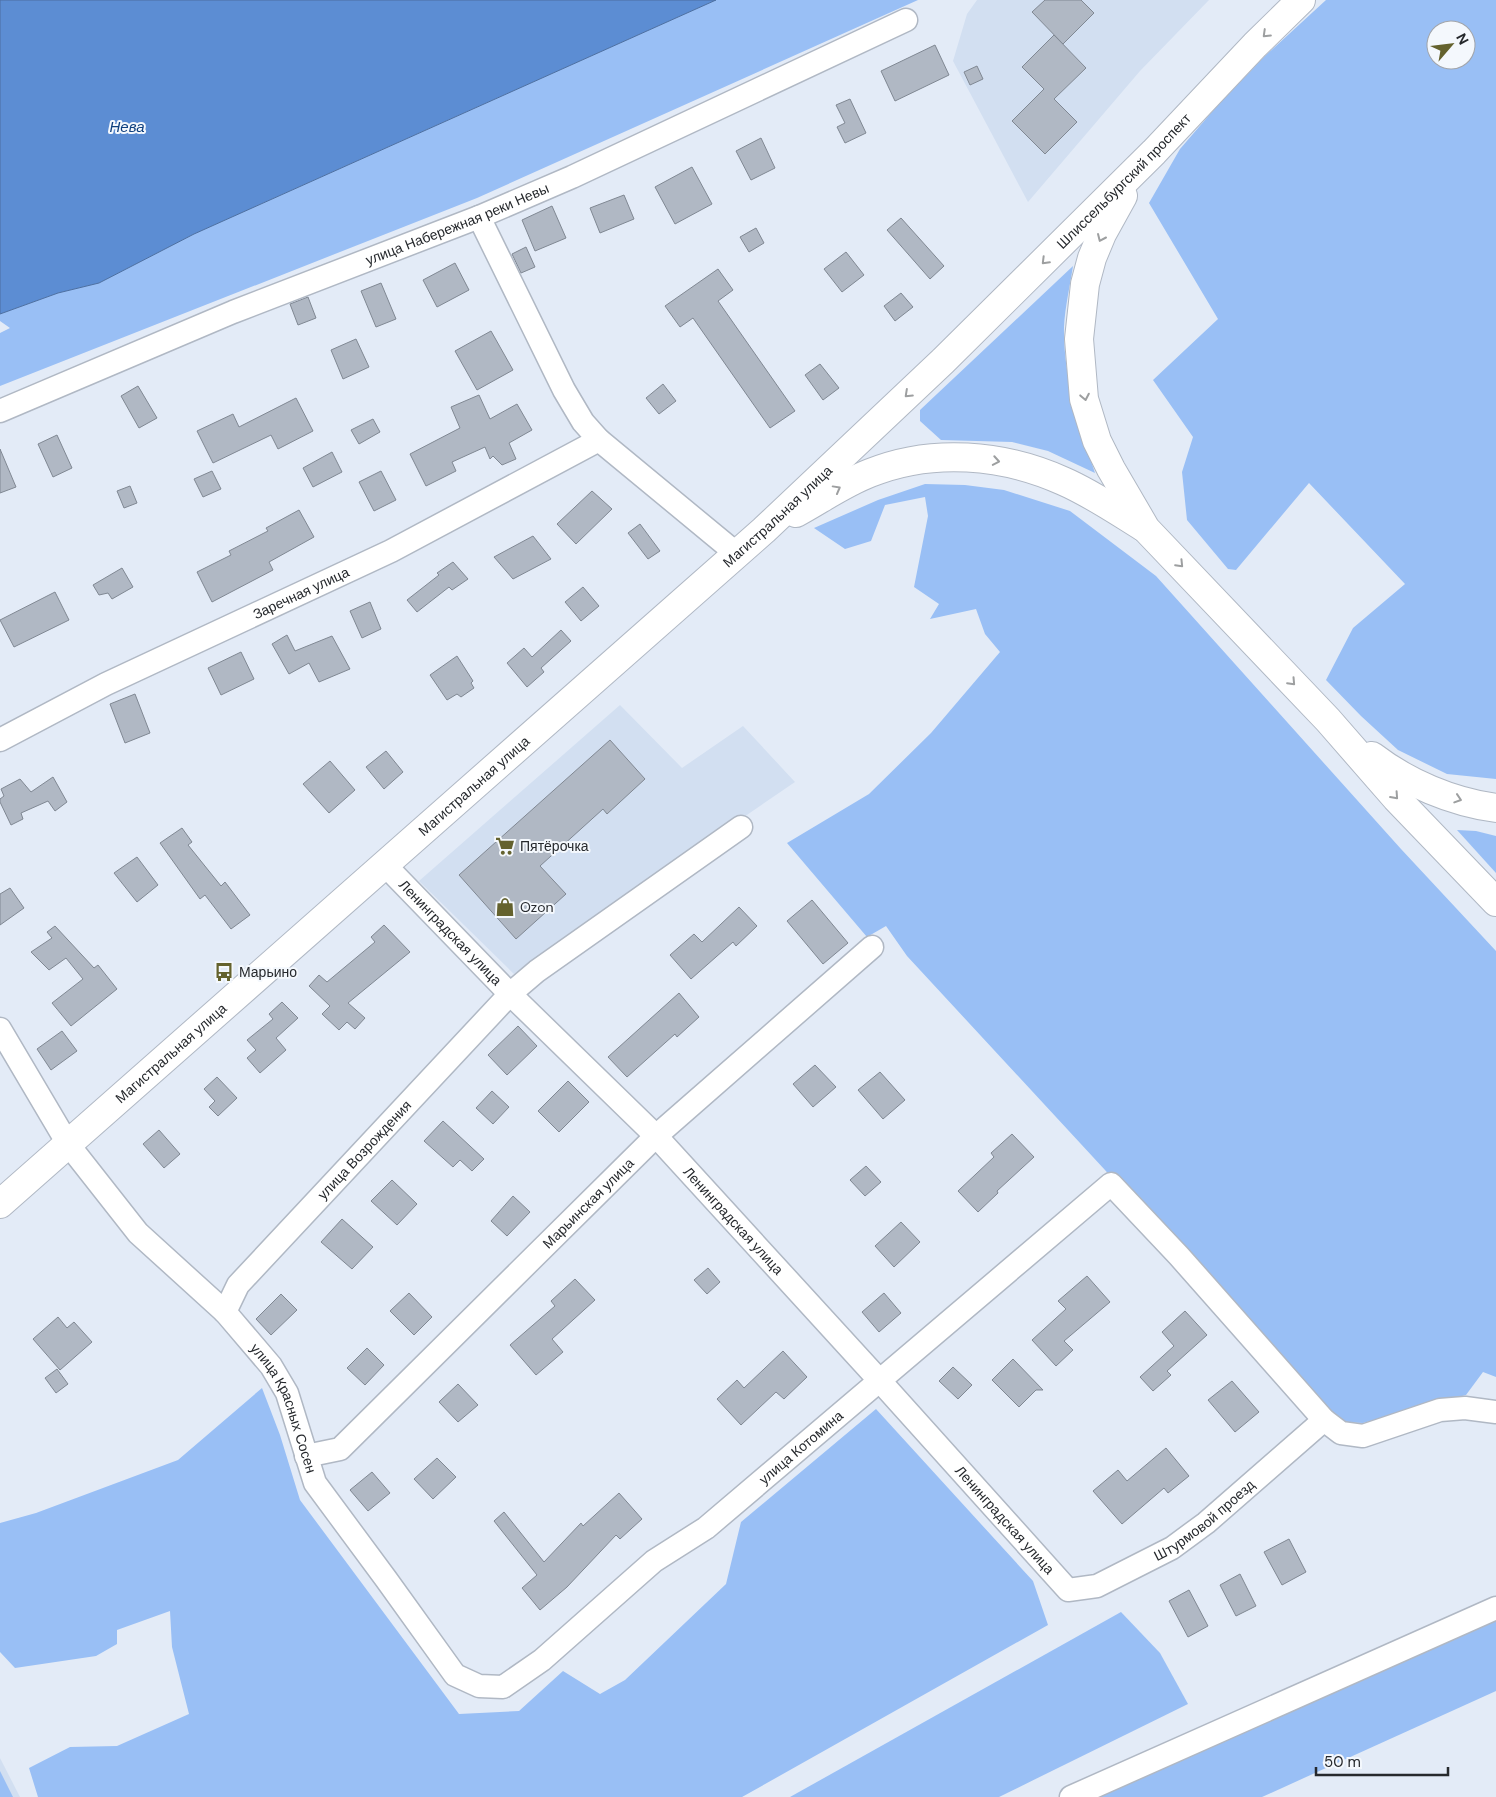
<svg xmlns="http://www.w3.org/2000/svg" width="1496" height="1797" viewBox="0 0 1496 1797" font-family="'DM Sans',sans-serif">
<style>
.built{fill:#d2dff1}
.green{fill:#99bff5;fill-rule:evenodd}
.water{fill:#5c8dd3;stroke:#4c6fa1}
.building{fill:#b0b8c4;stroke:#808893}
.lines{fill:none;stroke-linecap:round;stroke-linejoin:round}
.minor-casing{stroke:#b0b8c4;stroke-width:25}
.major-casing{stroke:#b0b8c4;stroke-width:30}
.minor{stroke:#fff;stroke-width:22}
.major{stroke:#fff;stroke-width:28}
.oneway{stroke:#9d9fa0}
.labels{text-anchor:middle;stroke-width:4;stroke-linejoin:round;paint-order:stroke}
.street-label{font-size:14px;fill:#26292d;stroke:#f4f8fd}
.poi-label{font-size:14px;fill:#26292d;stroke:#f4f8fd;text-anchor:start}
.water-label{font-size:15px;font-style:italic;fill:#0f407f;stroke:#f4f8fd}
</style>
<rect width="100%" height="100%" fill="#e3ebf7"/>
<g class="built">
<path d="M977,0H1209L1140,71L1028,202L953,61L967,14Z"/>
<path d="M620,705L682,768L743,726L795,782L514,974L419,881Z"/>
<path d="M0,1758L20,1797H0Z"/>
</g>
<g class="green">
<path d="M716,0H918L477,198L0,386V333L10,328L0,321V314L58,293L99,283L194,234Z"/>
<path d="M1326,0H1496V779L1447,774L1398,750L1361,716L1326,680L1353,628L1405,584L1309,483L1236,570L1228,569L1187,520L1182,472L1193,437L1153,380L1218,319L1149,203L1180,149L1217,106L1265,56ZM1436,30H1466V60H1436Z"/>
<path d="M1073,266C1070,286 1065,307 1064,327C1063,378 1080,426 1095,473L1048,451L1012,442L941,440L920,421V410Z"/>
<path d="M925,484L965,485L1004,490L1070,511L1156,576L1401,849L1496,951V1377L1483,1372L1466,1395L1363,1423L1338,1422L907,956L886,926L867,937L787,843L869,794L931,733L1000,652L985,634L976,609L930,619L939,604L914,587L928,516L925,497L885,505L871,541L845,549L814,528L878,500Z"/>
<path d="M1457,830L1476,831L1496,836V873Z"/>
<path d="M262,1388L280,1435L300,1500L459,1714L519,1711L563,1671L600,1694L625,1680L726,1584L741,1522L876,1409L1033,1581L1048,1625L742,1797H38L29,1768L70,1747L117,1746L189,1714L172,1647L170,1611L117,1630V1644L96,1656L15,1668L0,1652V1523L36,1513L178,1460Z"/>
<path d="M1121,1612L1160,1653L1188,1704L999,1797H790Z"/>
<path d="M1496,1621V1691L1262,1797H1091Z"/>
<path d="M0,1771L13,1797H0Z"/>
</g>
<path class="water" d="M0,0H716L194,234L99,283L58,293L0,314Z"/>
<g class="building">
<path d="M1045,0H1081L1094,13L1063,44L1032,12Z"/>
<path d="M1054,35L1086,68L1054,99L1077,122L1045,154L1012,121L1044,89L1022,67Z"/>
<path d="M935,45L949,75L895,101L881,71Z"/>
<path d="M977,66L983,79L970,85L964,72Z"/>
<path d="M850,99L866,133L845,143L837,127L845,123L836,105Z"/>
<path d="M761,138L775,168L751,180L736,151Z"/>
<path d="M692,167L712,204L675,224L655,187Z"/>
<path d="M624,195L634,219L600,233L590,208Z"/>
<path d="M552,206L566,238L535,251L522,220Z"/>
<path d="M901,218L944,266L930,279L887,230Z"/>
<path d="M756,228L764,243L749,252L740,237Z"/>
<path d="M526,247L535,267L521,273L512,254Z"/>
<path d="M846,252L864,275L842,292L824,269Z"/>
<path d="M455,263L469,290L437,307L423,280Z"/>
<path d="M718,269L733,290L718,301L795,411L770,428L693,318L680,327L665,306Z"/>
<path d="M381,283L396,319L376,327L361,291Z"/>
<path d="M901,293L913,307L895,321L884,306Z"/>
<path d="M308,297L316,318L298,325L290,304Z"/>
<path d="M491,331L513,370L477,390L455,351Z"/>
<path d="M356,339L369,367L343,379L331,350Z"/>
<path d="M820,364L839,388L823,400L805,375Z"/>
<path d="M663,384L676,401L659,414L646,398Z"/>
<path d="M138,386L157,418L139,428L121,396Z"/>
<path d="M479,395L490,419L517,404L532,430L509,443L516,459L502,465L493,456L490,459L485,447L452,462L456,471L426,486L410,454L460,428L451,407Z"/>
<path d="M296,398L313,431L278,449L271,435L213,463L197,431L233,414L239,427Z"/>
<path d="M373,419L380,432L359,444L351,430Z"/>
<path d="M57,435L72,468L53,477L38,444Z"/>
<path d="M0,449L16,487L0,493Z"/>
<path d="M332,452L342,472L313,487L303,468Z"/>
<path d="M212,471L221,489L203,497L194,479Z"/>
<path d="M381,471L396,500L374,511L359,482Z"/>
<path d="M130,486L137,503L124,508L117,491Z"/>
<path d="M592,491L612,509L576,544L557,524Z"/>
<path d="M299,510L314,537L269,562L273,570L212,602L197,572L231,555L229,551L268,531L266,528Z"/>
<path d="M640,524L660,551L648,559L628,533Z"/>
<path d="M533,536L551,559L513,579L494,557Z"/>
<path d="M453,562L468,579L452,590L449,587L417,612L407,600L439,575L437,573Z"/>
<path d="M122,568L133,587L112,599L108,593L99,595L93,585Z"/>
<path d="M583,587L599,606L581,621L565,602Z"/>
<path d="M55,592L69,620L14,647L0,620Z"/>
<path d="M370,602L381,629L362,638L350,611Z"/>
<path d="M561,630L571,641L541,668L544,672L527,687L507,663L524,648L532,657Z"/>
<path d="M287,635L295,651L332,636L350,669L319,682L309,663L289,674L272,644Z"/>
<path d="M241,652L254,679L221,695L208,668Z"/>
<path d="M457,656L473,681L471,683L474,688L461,697L457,694L447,700L430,675Z"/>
<path d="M135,694L150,733L125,743L110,704Z"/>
<path d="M610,740L645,779L607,814L603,809L540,866L566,894L516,939L459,875Z"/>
<path d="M386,751L403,772L384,789L366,767Z"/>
<path d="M330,761L355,790L329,813L303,784Z"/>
<path d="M53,777L67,802L55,811L48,801L21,813L23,819L11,825L0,802V799L4,796L1,789L20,779L31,792Z"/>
<path d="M182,828L192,842L188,845L221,886L225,882L250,915L231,929L205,895L200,899L160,843Z"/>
<path d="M137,857L158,885L137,902L114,873Z"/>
<path d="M10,888L24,908L0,925V894Z"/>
<path d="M812,900L848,943L823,964L787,921Z"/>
<path d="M739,907L757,926L736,946L733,942L691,979L670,955L694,934L702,942Z"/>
<path d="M384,925L410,952L348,1003L365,1018L355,1029L347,1022L339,1030L322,1014L330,1006L309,986L319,975L327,982L375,942L371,937Z"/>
<path d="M55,926L94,968L98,965L117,989L71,1026L52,1003L83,979L66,958L49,970L31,952L52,938L47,932Z"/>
<path d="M679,993L699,1017L677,1037L675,1034L627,1077L608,1057Z"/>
<path d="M282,1002L298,1018L276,1038L286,1050L260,1073L247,1058L256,1050L247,1040L273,1019L269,1014Z"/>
<path d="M518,1026L537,1046L507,1075L488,1055Z"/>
<path d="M62,1031L77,1051L51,1070L37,1049Z"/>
<path d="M815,1065L836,1087L813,1107L793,1084Z"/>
<path d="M880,1072L905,1100L883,1119L858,1090Z"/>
<path d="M217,1077L237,1098L218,1116L209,1107L215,1101L204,1089Z"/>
<path d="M568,1081L589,1102L559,1132L538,1111Z"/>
<path d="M492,1091L509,1107L493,1124L476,1108Z"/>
<path d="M443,1121L484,1159L472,1171L460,1160L453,1167L424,1141Z"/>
<path d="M159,1130L180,1154L164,1168L143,1144Z"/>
<path d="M1012,1134L1034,1157L997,1191L998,1193L978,1212L958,1191L994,1157L991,1153Z"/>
<path d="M866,1166L881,1182L865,1196L850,1180Z"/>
<path d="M392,1180L417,1204L397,1225L371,1201Z"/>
<path d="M513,1196L530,1212L507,1236L491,1221Z"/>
<path d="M342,1219L373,1247L352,1269L321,1242Z"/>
<path d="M901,1222L920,1242L894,1267L875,1246Z"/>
<path d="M708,1268L720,1282L707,1294L694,1280Z"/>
<path d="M1087,1276L1110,1302L1064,1341L1073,1350L1056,1366L1032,1340L1066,1309L1058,1301Z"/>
<path d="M575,1279L595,1300L552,1339L563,1352L536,1375L510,1345L555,1306L551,1301Z"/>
<path d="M409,1293L432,1317L414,1335L390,1311Z"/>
<path d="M884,1293L901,1313L879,1332L862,1312Z"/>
<path d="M281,1294L297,1310L271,1335L256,1319Z"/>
<path d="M1185,1311L1207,1335L1167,1371L1171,1375L1153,1391L1140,1377L1174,1346L1162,1332Z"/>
<path d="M58,1317L67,1328L74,1322L92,1342L60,1370L33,1339Z"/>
<path d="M367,1348L384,1365L365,1385L347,1368Z"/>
<path d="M783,1351L807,1377L784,1399L776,1392L741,1425L717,1399L737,1380L744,1388Z"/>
<path d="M1013,1359L1043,1390H1036L1019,1407L992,1380Z"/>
<path d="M953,1367L972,1385L958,1399L939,1381Z"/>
<path d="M57,1369L68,1384L56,1393L45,1378Z"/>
<path d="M1232,1381L1259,1412L1235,1432L1208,1400Z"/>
<path d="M458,1384L478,1405L458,1422L439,1402Z"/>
<path d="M1166,1448L1189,1476L1168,1493L1164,1488L1122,1524L1093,1491L1118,1470L1127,1481Z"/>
<path d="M437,1458L456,1477L433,1499L414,1479Z"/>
<path d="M372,1472L390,1493L368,1511L350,1490Z"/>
<path d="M619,1493L642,1519L620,1539L616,1535L567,1587L540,1610L522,1588L537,1575L494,1521L504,1512L544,1562L581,1523L583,1526Z"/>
<path d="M1289,1539L1306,1572L1282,1585L1264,1552Z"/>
<path d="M1240,1574L1256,1606L1236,1616L1220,1585Z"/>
<path d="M1189,1590L1208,1626L1188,1637L1169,1601Z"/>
</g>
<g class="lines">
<g class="minor-casing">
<g id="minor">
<path d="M479,217L564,390L583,422L599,440L737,554"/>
<path id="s1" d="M0,411L233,312L479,217L572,177L906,20"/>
<path id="s2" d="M0,740L106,684L391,551L599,440"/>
<path id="s3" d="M385,865L510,994L656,1136L880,1381L1068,1590L1097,1586L1172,1548L1206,1523L1324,1420"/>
<path id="s4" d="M0,1029L68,1144L138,1233L225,1312L271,1366L287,1393L315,1483L386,1579L455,1675L479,1686L503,1687L542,1660L654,1561L706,1528L1111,1184L1179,1256L1324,1420L1341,1433L1363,1436L1440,1410L1465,1408L1496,1412"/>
<path id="s5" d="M225,1312L238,1285L510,994L537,971L741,827"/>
<path id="s6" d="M306,1456L340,1449L656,1136L872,947"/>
<path d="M1071,1797L1496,1608"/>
</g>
</g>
<g class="major-casing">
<g id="major">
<path d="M1123,196L1102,234L1092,258L1085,284L1079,339L1084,399L1097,441L1111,469L1146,529L1328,720L1396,798L1496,902"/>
<path d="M796,513C820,500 844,483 870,473C932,448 1003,454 1063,481C1091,493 1117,511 1143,527"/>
<path d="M1372,756C1407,783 1452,802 1496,808"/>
<path id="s7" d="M0,1204L764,530L943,361L1154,152L1255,45L1301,0"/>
</g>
</g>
<use href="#minor" class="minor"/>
<use href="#major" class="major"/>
</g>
<defs><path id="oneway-chevron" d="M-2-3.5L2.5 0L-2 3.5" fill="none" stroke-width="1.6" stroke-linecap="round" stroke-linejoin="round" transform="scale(1.25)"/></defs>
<g class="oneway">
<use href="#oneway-chevron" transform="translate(1266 34) rotate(136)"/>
<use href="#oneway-chevron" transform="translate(1101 238) rotate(114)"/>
<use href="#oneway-chevron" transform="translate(1045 261) rotate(135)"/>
<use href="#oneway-chevron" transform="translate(908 394) rotate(137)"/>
<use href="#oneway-chevron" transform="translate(1085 397) rotate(79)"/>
<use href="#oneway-chevron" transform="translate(996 461) rotate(10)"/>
<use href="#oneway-chevron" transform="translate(837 489) rotate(-29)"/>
<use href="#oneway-chevron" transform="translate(1180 564) rotate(46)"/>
<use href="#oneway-chevron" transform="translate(1292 682) rotate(47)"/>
<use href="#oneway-chevron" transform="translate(1395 796) rotate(48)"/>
<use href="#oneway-chevron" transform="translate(1458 799) rotate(18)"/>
</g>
<defs>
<g id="supermarket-bare" transform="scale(1.5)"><path d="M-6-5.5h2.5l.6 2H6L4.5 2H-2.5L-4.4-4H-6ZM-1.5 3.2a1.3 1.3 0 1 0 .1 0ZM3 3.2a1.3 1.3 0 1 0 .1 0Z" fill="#64622e" stroke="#f4f8fd" stroke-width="2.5" paint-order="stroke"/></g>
<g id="shop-bare" transform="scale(1.5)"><path d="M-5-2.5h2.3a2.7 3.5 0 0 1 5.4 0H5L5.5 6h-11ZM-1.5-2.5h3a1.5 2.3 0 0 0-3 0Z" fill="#64622e" stroke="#f4f8fd" stroke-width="2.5" paint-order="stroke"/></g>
<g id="bus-bare" transform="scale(1.5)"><path d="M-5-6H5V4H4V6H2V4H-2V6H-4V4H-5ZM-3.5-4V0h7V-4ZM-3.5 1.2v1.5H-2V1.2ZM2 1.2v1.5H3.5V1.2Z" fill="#64622e" stroke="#f4f8fd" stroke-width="2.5" paint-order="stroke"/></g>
</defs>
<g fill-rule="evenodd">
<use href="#supermarket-bare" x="505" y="846"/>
<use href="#shop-bare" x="505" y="907"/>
<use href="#bus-bare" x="224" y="972"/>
</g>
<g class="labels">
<g class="street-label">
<text dy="5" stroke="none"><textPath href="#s7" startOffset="1520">Шлиссельбургский проспект</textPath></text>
<text dy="5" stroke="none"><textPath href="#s1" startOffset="494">улица Набережная реки Невы</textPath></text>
<text dy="5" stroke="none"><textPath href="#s7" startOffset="1038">Магистральная улица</textPath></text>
<text dy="5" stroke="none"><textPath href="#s2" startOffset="335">Заречная улица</textPath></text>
<text dy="5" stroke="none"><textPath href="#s7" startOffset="632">Магистральная улица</textPath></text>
<text dy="5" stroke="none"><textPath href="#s3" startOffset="94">Ленинградская улица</textPath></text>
<text dy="5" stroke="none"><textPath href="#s7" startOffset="228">Магистральная улица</textPath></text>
<text dy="5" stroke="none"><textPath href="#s5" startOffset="215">улица Возрождения</textPath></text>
<text dy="5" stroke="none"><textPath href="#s6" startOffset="384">Марьинская улица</textPath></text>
<text dy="5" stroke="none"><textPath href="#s3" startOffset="498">Ленинградская улица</textPath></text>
<text dy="5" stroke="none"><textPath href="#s4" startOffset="479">улица Красных Сосен</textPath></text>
<text dy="5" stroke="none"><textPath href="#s4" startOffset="1232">улица Котомина</textPath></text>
<text dy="5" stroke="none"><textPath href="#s3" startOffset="1152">Штурмовой проезд</textPath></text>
<text dy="5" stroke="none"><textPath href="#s3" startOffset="902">Ленинградская улица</textPath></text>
</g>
<g class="poi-label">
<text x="520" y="851">Пятёрочка</text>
<text x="520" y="912">Ozon</text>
<text x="239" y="977">Марьино</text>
</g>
<g class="water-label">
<text x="127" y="132">Нева</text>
</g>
</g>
<g transform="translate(1451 45) rotate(62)"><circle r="24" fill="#f4f8fd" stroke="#a2a5aa"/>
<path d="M0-4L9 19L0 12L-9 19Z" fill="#64622e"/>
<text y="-8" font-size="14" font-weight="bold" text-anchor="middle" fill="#26292d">N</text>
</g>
<path d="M1316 1767v8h132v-8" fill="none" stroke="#26292d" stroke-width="2.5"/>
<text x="1324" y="1767" font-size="15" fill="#26292d" stroke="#f4f8fd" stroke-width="4" paint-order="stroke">50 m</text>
</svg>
